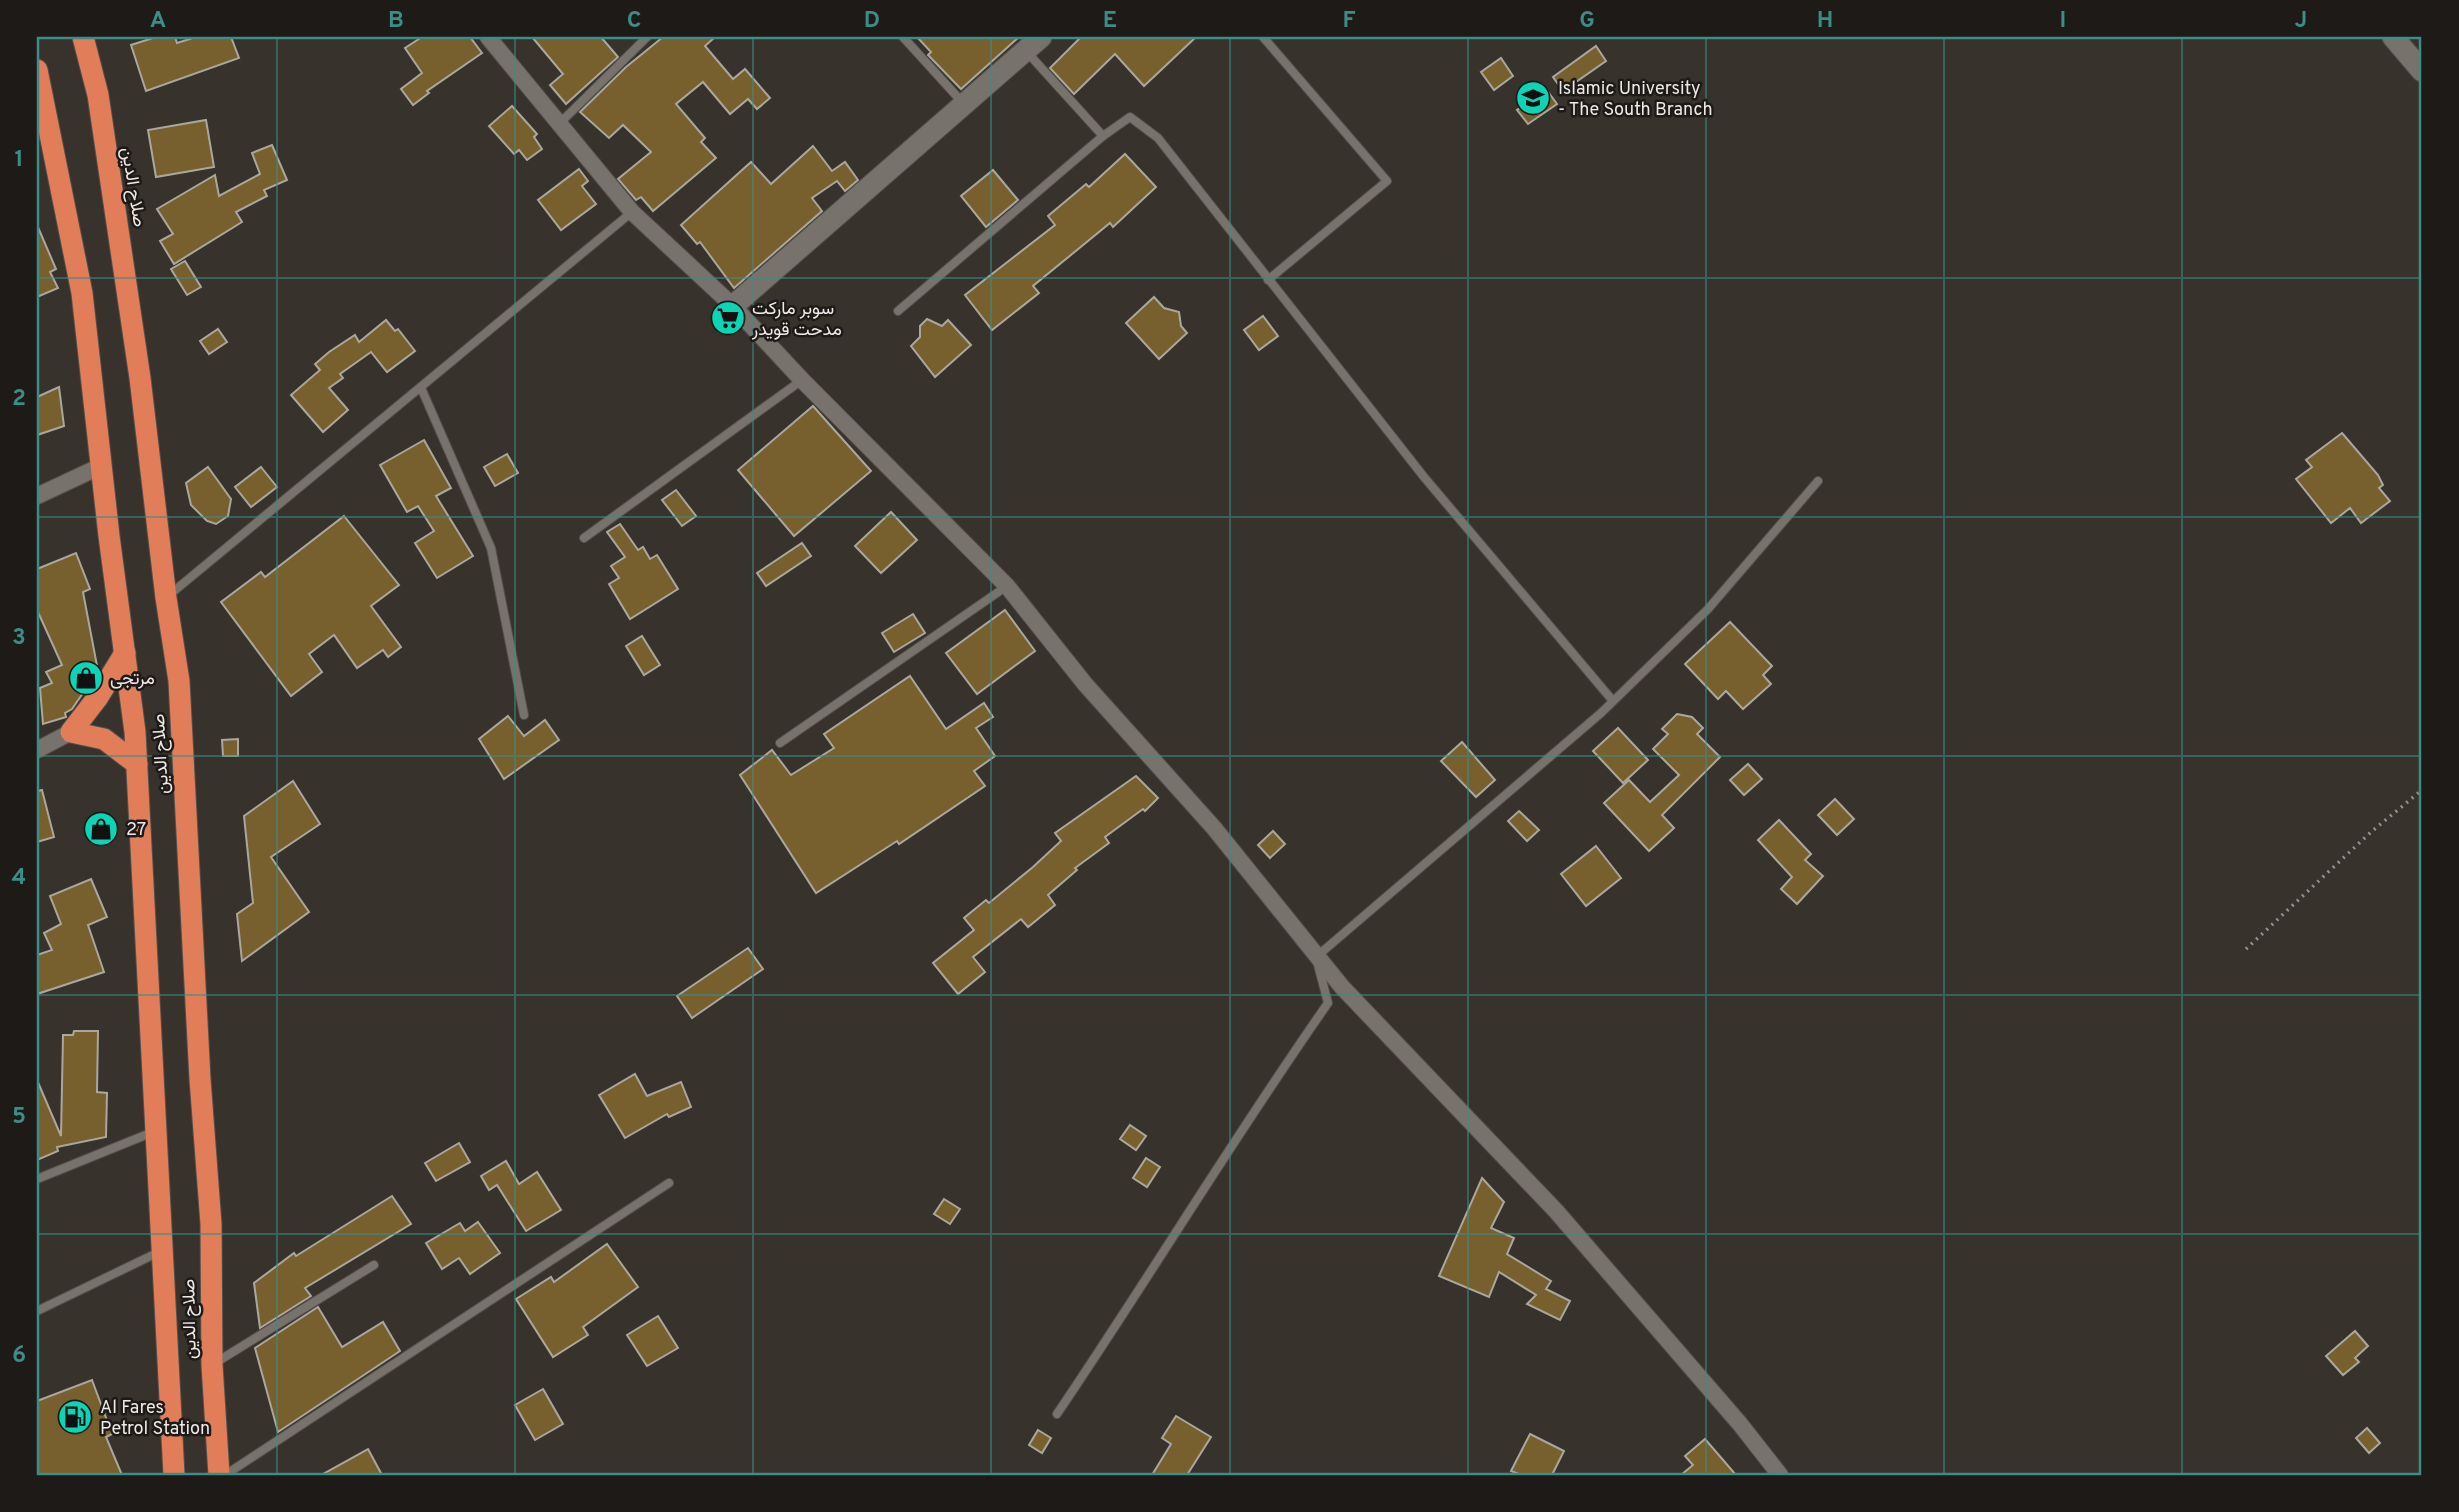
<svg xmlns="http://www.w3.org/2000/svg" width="2459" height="1512" viewBox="0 0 2459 1512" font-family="Overpass,Vazirmatn,sans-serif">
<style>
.building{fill:#77602d;stroke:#aaa79f;stroke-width:2}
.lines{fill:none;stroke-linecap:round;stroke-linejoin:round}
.lane-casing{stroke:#554f4b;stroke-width:10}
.street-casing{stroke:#554f4b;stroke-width:18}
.secondary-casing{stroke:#554f4b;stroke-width:23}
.highway-casing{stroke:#554f4b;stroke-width:23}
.path{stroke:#95908c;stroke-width:3.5;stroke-dasharray:2 5;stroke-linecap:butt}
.lane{stroke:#78726c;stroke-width:8}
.street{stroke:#78726c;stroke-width:16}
.secondary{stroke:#78726c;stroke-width:21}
.highway{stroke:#e17d58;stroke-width:21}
.grid{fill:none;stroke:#3b8d86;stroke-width:2;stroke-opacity:0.55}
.labels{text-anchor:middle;stroke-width:5;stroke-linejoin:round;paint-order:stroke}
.poi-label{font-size:18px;fill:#ede9e6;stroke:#1d1a18;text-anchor:start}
.street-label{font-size:18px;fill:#ede9e6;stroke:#1d1a18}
.neatline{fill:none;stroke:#3b8d86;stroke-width:2.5}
.grid-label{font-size:23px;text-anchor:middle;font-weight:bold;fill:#3b8d86}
</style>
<rect width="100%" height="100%" fill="#37322c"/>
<g class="building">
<path d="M156,37H175L177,43L196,37H231L239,58L146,91L131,45Z"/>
<path d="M422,37H470L482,53L427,91L429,93L413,105L401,89L422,73L405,48Z"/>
<path d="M532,37H601L618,57L566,104L550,85L563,74Z"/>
<path d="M663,37H715L705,46L733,79L745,69L770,98L757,109L748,99L730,114L703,82L676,104L705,138L701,142L716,158L653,211L641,197L636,200L618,179L651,152L623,125L609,138L580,112L626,67Z"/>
<path d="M917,37H1019L961,89L928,55L931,52Z"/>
<path d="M1081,37H1196L1144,86L1115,54L1074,94L1050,68Z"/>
<path d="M1596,46L1606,61L1563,91L1553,77Z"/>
<path d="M1501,58L1513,76L1494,90L1481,72Z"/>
<path d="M1546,89L1557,104L1528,124L1517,110Z"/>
<path d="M512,106L537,134L534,137L542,149L527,160L519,150L514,154L489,126Z"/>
<path d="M206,120L214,167L156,177L148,130Z"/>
<path d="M272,145L287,180L264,190L267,196L236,212L242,222L174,264L160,241L173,234L157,209L215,175L219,196L260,174L252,153Z"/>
<path d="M813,146L832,171L845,162L858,180L845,191L837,181L812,198L822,211L734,288L700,242L697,244L681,225L751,162L771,184Z"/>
<path d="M1125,154L1156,187L1113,227L1110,223L1033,286L1039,293L992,330L965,295L1055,225L1048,216L1086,184L1089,187Z"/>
<path d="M579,169L588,181L582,186L596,204L561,230L538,200Z"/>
<path d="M993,170L1018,200L986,227L961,196Z"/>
<path d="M37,225L56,269L50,272L58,288L37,297Z"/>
<path d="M185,261L201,287L187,295L171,269Z"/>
<path d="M1154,297L1164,308L1179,312L1181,326L1187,333L1159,359L1126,323Z"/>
<path d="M1263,316L1278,336L1259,350L1244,330Z"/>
<path d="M927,319L942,326L948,320L971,345L935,377L911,346L920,337V326Z"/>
<path d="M386,320L395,331L398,329L415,351L387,372L371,352L340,374L343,378L329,388L348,410L323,432L291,395L320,370L315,364L329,352L355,335L359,342Z"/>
<path d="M218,329L227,342L209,354L200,341Z"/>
<path d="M59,387L64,426L37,435V397Z"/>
<path d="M813,406L871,471L794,536L738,470Z"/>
<path d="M2342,433L2378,475L2383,485L2379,488L2390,501L2361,523L2350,508L2331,523L2296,479L2312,467L2306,460Z"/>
<path d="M424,440L451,488L436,496L473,556L437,578L415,543L434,531L418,506L407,512L380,465Z"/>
<path d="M507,454L518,473L495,486L484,467Z"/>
<path d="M208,467L231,499L228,516L216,524L207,521L191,505L186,483Z"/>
<path d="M261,467L277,487L251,507L235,487Z"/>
<path d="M676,490L696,516L682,526L662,500Z"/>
<path d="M891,512L917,540L881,573L855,546Z"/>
<path d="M344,516L399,585L371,606L401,647L388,657L383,650L357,668L334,635L309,654L322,672L291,696L221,602L261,572L265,577Z"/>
<path d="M620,524L638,550L643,547L650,559L657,555L678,589L630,619L609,584L619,578L611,566L625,557L607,532Z"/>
<path d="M802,543L811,556L766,586L757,573Z"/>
<path d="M76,553L90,589L83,592L98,671L72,709L65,713L66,717L43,724L40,688L52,683L46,672L62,665L37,610V569Z"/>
<path d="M1005,610L1035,651L977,694L946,653Z"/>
<path d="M913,614L925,633L894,652L882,633Z"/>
<path d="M1730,622L1772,666L1763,675L1771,684L1743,709L1726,691L1718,699L1685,664Z"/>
<path d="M642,636L660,665L644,675L626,646Z"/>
<path d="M910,676L946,729L984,703L993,717L976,728L995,756L974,771L985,786L899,844L897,841L816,893L740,775L772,750L791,775L834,748L824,734Z"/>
<path d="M1677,714L1692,717L1703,728L1697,734L1720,757L1662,815L1674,828L1649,851L1604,803L1629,780L1650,802L1679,775L1653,749L1668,734L1662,729Z"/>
<path d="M508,716L524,736L545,720L559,740L504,779L479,739Z"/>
<path d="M1618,728L1648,760L1623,783L1593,751Z"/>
<path d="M238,739V756H223L222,740Z"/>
<path d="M1462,742L1495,780L1476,797L1441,761Z"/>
<path d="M1748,764L1762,779L1744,795L1730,780Z"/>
<path d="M1136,776L1158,798L1145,811L1143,809L1105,837L1109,843L1075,868L1077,870L1048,895L1055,905L1028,927L1021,919L973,957L985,972L958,994L933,963L974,930L964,918L986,900L989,903L1033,867L1061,841L1055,833Z"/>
<path d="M293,781L320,824L271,857L309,912L242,961L237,914L253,903L244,816Z"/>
<path d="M42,790L54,837L37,842V791Z"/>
<path d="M1835,799L1854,819L1837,835L1818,815Z"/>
<path d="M1519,811L1539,830L1527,841L1508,821Z"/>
<path d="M1779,820L1811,854L1805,860L1823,876L1797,904L1781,889L1792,877L1758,840Z"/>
<path d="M1273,831L1285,844L1270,858L1258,845Z"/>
<path d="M1596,846L1621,878L1586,906L1561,874Z"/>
<path d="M91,879L107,917L88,925L104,972L37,994V955L52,950L44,933L61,924L50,896Z"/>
<path d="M748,948L763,969L692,1018L677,996Z"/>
<path d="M74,1031H98L97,1092L107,1093L106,1137L57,1147L58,1151L37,1160V1080L61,1136L63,1035H73Z"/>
<path d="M635,1074L647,1096L681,1082L691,1107L669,1117L667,1114L625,1138L599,1095Z"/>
<path d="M1130,1125L1146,1136L1136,1150L1120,1139Z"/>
<path d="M459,1143L470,1162L436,1181L425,1163Z"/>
<path d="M1146,1158L1160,1167L1147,1187L1133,1178Z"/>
<path d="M506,1161L519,1184L537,1172L561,1210L526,1231L497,1185L489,1190L481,1176Z"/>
<path d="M1482,1178L1504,1202L1491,1228L1514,1238L1507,1254L1551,1281L1546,1289L1570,1301L1560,1320L1527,1304L1536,1295L1499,1272L1489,1297L1439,1276Z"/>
<path d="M392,1196L411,1224L305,1288L311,1296L260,1328L254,1283L294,1253L296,1256Z"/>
<path d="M944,1199L960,1209L950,1224L934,1214Z"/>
<path d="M478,1222L500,1253L470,1274L459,1258L442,1269L426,1243L460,1223L465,1231Z"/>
<path d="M607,1244L638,1287L583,1327L588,1335L553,1357L516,1299L551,1277L554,1282Z"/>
<path d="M318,1307L342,1347L383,1322L400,1351L278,1432L255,1348Z"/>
<path d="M658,1316L678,1348L647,1366L627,1335Z"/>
<path d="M2355,1331L2368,1346L2355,1358L2359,1362L2343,1375L2326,1356Z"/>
<path d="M92,1380L112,1434L106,1437L122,1475H37V1401Z"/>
<path d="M543,1389L563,1424L535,1440L515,1405Z"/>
<path d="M1176,1416L1211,1437L1187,1475H1152L1171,1444L1162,1438Z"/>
<path d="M2367,1428L2380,1443L2369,1453L2356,1438Z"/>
<path d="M1038,1430L1051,1438L1042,1453L1029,1445Z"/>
<path d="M1530,1434L1564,1451L1552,1475H1521L1511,1471Z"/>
<path d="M1705,1439L1736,1475H1681L1693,1465L1685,1456Z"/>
<path d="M368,1449L382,1475H321Z"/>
</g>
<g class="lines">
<g class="lane-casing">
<g id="lane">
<path d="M903,37L962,102"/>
<path d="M1263,37L1387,181L1268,280"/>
<path d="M1026,51L1103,136L1130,117L1158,138L1424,477L1613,701"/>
<path d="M561,122L647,37"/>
<path d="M898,311L1103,136"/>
<path d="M422,390L491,548L524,715"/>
<path d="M584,538L802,380"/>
<path d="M168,596L632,212"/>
<path d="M780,743L1007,586"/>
<path d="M37,1179L153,1132"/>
<path d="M37,1311L159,1252"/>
<path d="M215,1363L374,1265"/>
<path d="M1057,1414C1149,1278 1234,1137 1328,1003L1316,957L1601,713L1708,609L1818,481"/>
<path d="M225,1475L669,1183"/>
</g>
</g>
<g class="street-casing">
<g id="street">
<path d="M488,37L632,212L733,306L802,380L1007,586L1085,684L1214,828L1342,987L1556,1211L1740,1424L1780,1475"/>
<path d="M37,496L101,466"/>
<path d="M37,750L71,732"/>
</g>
</g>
<g class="secondary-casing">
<g id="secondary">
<path d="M2393,37L2422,71"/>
<path d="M733,306L1041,37"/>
</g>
</g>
<g class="highway-casing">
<g id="highway">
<path d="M83,37L98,95L140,378L166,598L179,681L200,1079L211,1224L212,1365L219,1475"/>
<path d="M37,70L82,293L109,536L135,732L174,1475"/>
<path d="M125,653L98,697L71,732L104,739L137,764"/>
</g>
</g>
<path class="path" d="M2246,949L2371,832L2422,790"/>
<use href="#lane" class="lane"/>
<use href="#street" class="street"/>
<use href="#secondary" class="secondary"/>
<use href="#highway" class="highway"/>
</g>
<path class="grid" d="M277,37V1475M515,37V1475M753,37V1475M991,37V1475M1230,37V1475M1468,37V1475M1706,37V1475M1944,37V1475M2182,37V1475M37,278H2422M37,517H2422M37,756H2422M37,995H2422M37,1234H2422"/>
<defs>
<g id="university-disc" transform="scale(1.75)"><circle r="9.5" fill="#0bd5b5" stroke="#1d1a18"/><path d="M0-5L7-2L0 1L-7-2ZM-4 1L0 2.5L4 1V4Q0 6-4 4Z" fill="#111"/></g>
<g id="supermarket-disc" transform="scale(1.75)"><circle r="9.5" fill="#0bd5b5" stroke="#1d1a18"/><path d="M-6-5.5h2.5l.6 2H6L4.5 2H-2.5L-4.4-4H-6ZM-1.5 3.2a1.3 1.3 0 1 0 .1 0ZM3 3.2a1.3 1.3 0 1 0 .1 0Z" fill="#111"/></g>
<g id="shop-disc" transform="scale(1.75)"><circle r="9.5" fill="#0bd5b5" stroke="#1d1a18"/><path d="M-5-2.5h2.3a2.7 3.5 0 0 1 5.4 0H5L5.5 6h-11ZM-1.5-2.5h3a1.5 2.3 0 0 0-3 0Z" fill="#111"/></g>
<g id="fuel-disc" transform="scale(1.75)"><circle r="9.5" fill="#0bd5b5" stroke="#1d1a18"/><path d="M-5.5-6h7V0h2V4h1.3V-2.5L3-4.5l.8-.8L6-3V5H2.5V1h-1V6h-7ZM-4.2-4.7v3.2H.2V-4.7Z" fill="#111"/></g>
</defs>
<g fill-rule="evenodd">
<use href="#university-disc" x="1533" y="98"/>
<use href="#supermarket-disc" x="728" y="318"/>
<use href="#shop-disc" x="86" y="678"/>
<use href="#shop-disc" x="101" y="829"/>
<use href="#fuel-disc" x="75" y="1417"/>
</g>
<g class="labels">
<g class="poi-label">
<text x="1558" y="94">Islamic University<tspan x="1558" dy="21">- The South Branch</tspan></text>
<text x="752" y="314">سوبر ماركت<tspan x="752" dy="21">مدحت قويدر</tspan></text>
<text x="110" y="684">مرتجى</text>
<text x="126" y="835">27</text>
<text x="100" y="1413">Al Fares<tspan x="100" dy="21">Petrol Station</tspan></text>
</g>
<g class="street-label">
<text transform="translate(134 187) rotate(81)" y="6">صلاح الدين</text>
<text transform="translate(160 754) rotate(-93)" y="6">صلاح الدين</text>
<text transform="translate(189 1319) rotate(-91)" y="6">صلاح الدين</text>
</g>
</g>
<rect width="2459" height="1512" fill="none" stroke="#1d1a18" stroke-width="77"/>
<rect x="38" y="38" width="2382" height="1436" class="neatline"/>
<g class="grid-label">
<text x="158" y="27">A</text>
<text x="396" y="27">B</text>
<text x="634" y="27">C</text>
<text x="872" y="27">D</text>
<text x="1110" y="27">E</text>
<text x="1349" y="27">F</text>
<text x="1587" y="27">G</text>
<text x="1825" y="27">H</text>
<text x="2063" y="27">I</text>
<text x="2301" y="27">J</text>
<text x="19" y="166">1</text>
<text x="19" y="405">2</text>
<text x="19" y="644">3</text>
<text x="19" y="884">4</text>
<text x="19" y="1123">5</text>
<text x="19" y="1362">6</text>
</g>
</svg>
